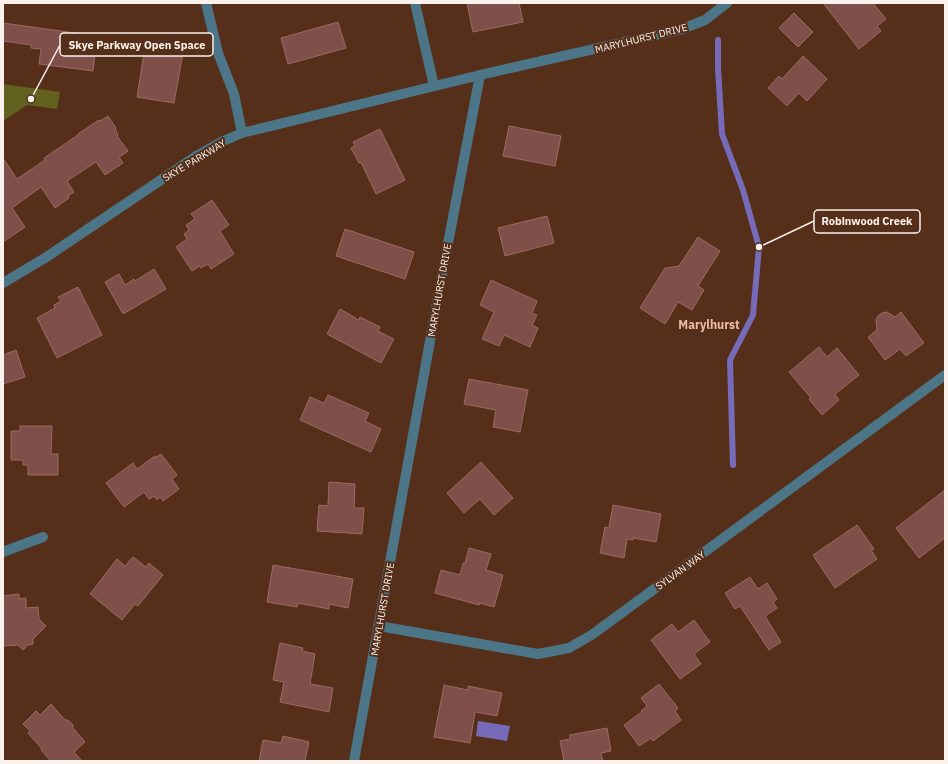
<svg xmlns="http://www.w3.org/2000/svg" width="948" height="764" viewBox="0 0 948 764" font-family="'IBM Plex Sans',sans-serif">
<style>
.green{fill:#62611e}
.water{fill:#766ab9}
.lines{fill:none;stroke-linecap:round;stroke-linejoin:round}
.stream{stroke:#766ab9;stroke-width:6}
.building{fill:#7f5049;stroke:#9b6a63}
.minor{stroke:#4c7587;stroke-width:10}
.labels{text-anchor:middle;stroke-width:4;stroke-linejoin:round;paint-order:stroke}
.street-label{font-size:10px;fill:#fcf2ed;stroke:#552f19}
.quarter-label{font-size:12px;font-weight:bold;fill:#ebbba2;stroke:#552f19}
.leader{fill:none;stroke:#fcf2ed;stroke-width:1.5}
.callout-dot{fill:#fcf2ed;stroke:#552f19;stroke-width:1.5}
.callout{fill:#552f19;stroke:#fcf2ed;stroke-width:1.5}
.callout-label{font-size:11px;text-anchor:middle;font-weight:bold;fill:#fcf2ed}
</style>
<rect width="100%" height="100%" fill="#552f19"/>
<path class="green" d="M3,84L60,92L57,109L27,105L3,121Z"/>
<path class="water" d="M478,721L510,726L507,741L476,736Z"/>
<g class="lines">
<path class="stream" d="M718,40V68L722,134L743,190L759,247L753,315L730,360L733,465"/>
</g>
<g class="building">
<path d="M467,3H519L523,22L473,32Z"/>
<path d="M823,3H873L886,19L877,26L881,31L859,49Z"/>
<path d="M794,13L813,32L798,47L779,28Z"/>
<path d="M338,22L346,48L288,64L281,38Z"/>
<path d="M3,23L97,36L93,71L39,64L41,49L31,48V45L3,41Z"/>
<path d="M145,47L183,53L174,103L137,97Z"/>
<path d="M803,56L827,79L807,101L799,93L787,106L768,88L779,76L782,79Z"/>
<path d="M108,116L116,128L115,129L118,135L117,136L128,151L119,157L123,163L105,175L96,162L67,181L74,192L68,196L69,198L55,208L41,187L12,208L25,227L3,242V158L17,179L45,160L44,158L78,135V134L99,120L100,121Z"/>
<path d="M509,126L561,136L555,166L503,156Z"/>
<path d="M380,129L405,180L376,194L361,162L359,163L351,148L355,146L353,142Z"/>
<path d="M212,200L229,225L220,231L234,254L211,269L208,264L201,268L200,266L192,271L176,247L187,239L184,234L189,230L186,225L195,219L191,214Z"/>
<path d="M547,216L554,243L505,256L498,228Z"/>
<path d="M345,229L414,252L405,279L336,256Z"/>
<path d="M698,237L720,251L698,286L704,290L692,310L678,302L665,324L640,308L665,268L679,266Z"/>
<path d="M154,269L166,289L123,314L105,282L119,274L125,285L134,279L135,281Z"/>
<path d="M491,280L537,301L532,313L537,315L532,325L538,328L530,347L504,335L499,346L482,339L494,312L480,305Z"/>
<path d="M78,287L102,335L57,358L37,318L55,308L54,305L61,301L58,297Z"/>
<path d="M340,309L359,320L360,317L380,327L378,331L394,339L381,363L327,334Z"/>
<path d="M887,312L895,317L901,312L924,343L906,356L900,349L885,360L868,337L877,330L876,320L878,316L882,313Z"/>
<path d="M819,347L827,357L837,348L859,375L835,394L839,400L822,415L809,399L811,398L789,372Z"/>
<path d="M16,350L25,377L3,384V355Z"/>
<path d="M469,379L528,390L520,432L493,427L496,410L464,404Z"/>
<path d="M328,395L369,413L365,421L381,429L371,452L300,420L310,397L324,403Z"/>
<path d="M20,426H52L51,454H58V475H28V465H23V460H11V431H20Z"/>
<path d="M161,454L177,475L172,479L179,489L163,501L160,497L157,500L154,496L149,499L144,492L124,507L106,483L133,463L137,469L155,456V458Z"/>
<path d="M481,462L513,498L494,515L480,499L464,513L447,493Z"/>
<path d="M329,482L355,484L354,508H364L362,534L317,531L319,505L328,506Z"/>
<path d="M945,490V538L919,558L896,528Z"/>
<path d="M613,505L661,514L656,542L633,538V540L627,539L624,558L600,553L605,527L609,528Z"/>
<path d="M857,525L874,549L871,550L877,559L835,588L813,555Z"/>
<path d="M469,548L491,554L486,570L503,575L494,607L479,603V605L435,593L441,570L460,575L463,563H465Z"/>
<path d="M133,557L146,567L149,563L163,575L138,606L135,604L122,620L90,594L117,559L125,566Z"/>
<path d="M273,565L353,579L348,608L329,604V609L298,603L297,607L267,602Z"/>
<path d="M750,577L758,589L767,583L777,599L773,602L777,608L765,616L781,642L769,650L740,606L735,609L725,593Z"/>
<path d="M19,594V599L26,598V608L38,607L39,619L46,626L33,639V644L28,645L23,650L18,645L3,646V596Z"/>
<path d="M694,620L710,642L694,654L701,664L680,679L651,640L672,624L678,632Z"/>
<path d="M280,643L303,648L302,651L315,654L310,684L333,688L329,712L280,702L284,682L273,680Z"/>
<path d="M659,684L678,708L675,711L681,720L653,741L651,738L639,746L624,725L642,712L641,711L647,706L641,698Z"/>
<path d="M444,685L468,690V686L502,693L497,716L475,712L470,743L434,737Z"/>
<path d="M51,704L65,720H68L73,725V728L85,742L74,752L82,761H51L41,750L42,749L28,733L30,731L23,724L36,711L40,715Z"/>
<path d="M607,728L611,751L601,753L603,761H564L560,741L570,739V735Z"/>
<path d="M283,736L309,742L305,761H259L263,740L281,743Z"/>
</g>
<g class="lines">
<g class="minor">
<path d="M206,3L218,53L234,94L242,133"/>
<path d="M415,3L434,86"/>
<path d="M3,283L45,258L198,155L221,142L242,133L480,75L682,29L705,20L727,3"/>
<path d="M3,552L43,537"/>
<path d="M379,626L538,654L569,648L593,634L945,375"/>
<path d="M354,761L442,275L480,75"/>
</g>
</g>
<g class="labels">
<g class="street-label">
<text transform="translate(641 38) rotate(-14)" y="4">MARYLHURST DRIVE</text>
<text transform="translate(194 160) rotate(-31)" y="4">SKYE PARKWAY</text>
<text transform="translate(439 290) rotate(-80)" y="4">MARYLHURST DRIVE</text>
<text transform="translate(680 570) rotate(-36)" y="4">SYLVAN WAY</text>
<text transform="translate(382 609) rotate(-80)" y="4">MARYLHURST DRIVE</text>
</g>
<g class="quarter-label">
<text x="709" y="329">Marylhurst</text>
</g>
</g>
<path class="leader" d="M31 99L60 45M759 247L814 221"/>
<g class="callout-dot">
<circle cx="31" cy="99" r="4"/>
<circle cx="759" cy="247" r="4"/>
</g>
<g class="callout">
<rect x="60" y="33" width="153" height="23" rx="4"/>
<rect x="814" y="210" width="106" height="23" rx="4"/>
</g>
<g class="callout-label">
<text x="137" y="49">Skye Parkway Open Space</text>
<text x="867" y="225">Robinwood Creek</text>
</g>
<rect width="948" height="764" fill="none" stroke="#fcf2ed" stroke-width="8"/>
</svg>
